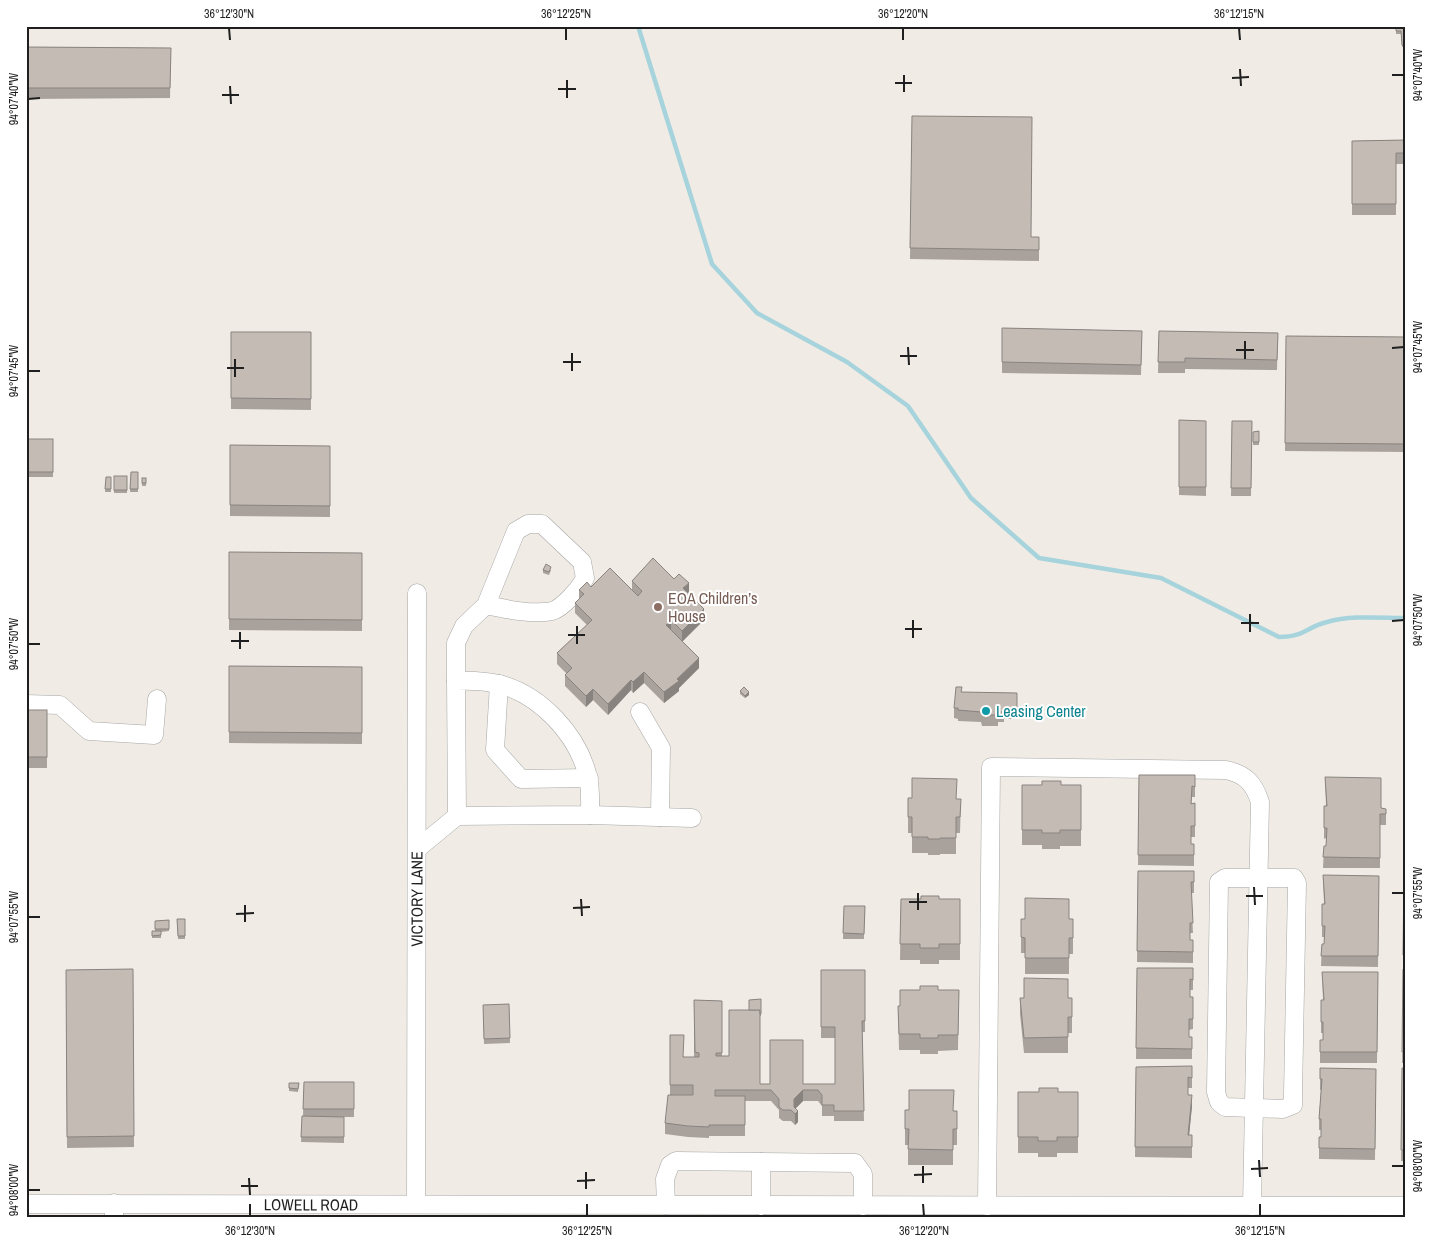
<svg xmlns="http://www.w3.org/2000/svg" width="1432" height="1244" viewBox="0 0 1432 1244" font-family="'Archivo Narrow',sans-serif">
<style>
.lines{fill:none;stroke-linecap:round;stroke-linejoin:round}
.stream{stroke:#a6d3dc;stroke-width:4.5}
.minor-casing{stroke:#a6a6a6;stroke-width:19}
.minor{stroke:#fff;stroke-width:18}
.wall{fill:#a9a19c}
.shaded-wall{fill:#89837f}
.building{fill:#c4bbb5;stroke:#89837f}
.ticks{fill:none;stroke:#1f1f1f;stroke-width:2}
.education-dot{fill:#8d6e63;stroke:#fff;stroke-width:2}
.culture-dot{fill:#0f9aa8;stroke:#fff;stroke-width:2}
.labels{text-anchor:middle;stroke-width:4;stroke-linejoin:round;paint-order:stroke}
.education-label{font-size:16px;fill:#785e54;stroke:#fff;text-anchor:start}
.culture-label{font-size:16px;fill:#0d838f;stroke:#fff;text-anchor:start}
.street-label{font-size:16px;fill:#1f1f1f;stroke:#fff}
.neatline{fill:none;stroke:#1f1f1f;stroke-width:2}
.ticks-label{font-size:12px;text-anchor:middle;fill:#1f1f1f}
</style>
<rect width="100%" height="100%" fill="#f0ece5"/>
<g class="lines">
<path class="stream" d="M638,26L712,264L757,313L847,362L908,406L971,498L1039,558L1161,578L1279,637C1305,637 1306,627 1327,622C1351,615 1381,618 1406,618"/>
<g class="minor-casing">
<g id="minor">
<path d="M456,681V643L464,626L486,605L516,531L528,524H542L582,562L585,578C580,588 563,608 552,611C533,615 505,609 486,605"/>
<path d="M499,684L495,750L521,779L589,778"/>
<path d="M26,704L60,705L89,731L154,735L157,699"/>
<path d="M640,712L661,748L660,817"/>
<path d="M590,815L692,818"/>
<path d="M417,849L457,816L590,815C590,803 591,789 588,777C578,735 541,695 499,684C485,681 471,680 456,681L457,816"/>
<path d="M1225,878H1294L1297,883L1293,1095V1105L1283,1109L1225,1107L1219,1102L1216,1092L1219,882Z"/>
<path d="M761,1162V1206"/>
<path id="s1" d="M26,1204L1406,1206"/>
<path id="s2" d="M416,1204L417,593"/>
<path d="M666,1205L665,1179L670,1165L676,1161L855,1163L863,1174V1206"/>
<path d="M987,1206L991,767L1226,770C1245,774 1254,783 1260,802L1252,1206"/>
<path d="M114,1218V1203"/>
</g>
</g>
<use href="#minor" class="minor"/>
</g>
<g class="wall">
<rect x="289" y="26" width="50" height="2"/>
<path d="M1396,26H1406V47H1402L1401,34H1396Z"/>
<path d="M28,47L171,48L170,98L27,99Z"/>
<path d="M912,116L1031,237H1039V261L910,259Z"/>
<path d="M1406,140V164H1396V215H1352V141Z"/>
<path d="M1002,328L1142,331L1141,375L1002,373Z"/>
<path d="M1159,331L1278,333L1277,370L1185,369V373H1158Z"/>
<path d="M231,332H311V410L231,409Z"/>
<path d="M1286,336L1406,337V452L1285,451Z"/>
<path d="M1179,420L1206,421V496L1179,495Z"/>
<path d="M1232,421H1252L1251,496H1231Z"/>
<path d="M1259,431V445H1253V432Z"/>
<rect x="26" y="439" width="27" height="38"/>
<path d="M230,445L330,446V517L230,516Z"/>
<path d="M131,472H138V492H130Z"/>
<rect x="114" y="476" width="13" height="17"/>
<path d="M106,477H111V492H105Z"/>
<rect x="142" y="478" width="4" height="8"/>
<path d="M229,552L362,553V631L229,630Z"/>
<path d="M543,570H551L549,575L543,573Z"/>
<path d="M632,581L688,594L704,620L682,641L699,668L679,688V691L664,703L644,683L633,693L631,690L608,715L593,700L586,707L565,686V675L567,674L557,664V653L587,625L575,613V603L579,599V590L591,587L632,590Z"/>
<path d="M229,666L362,667V744L229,743Z"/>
<path d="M740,691L749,695L745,698L740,694Z"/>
<path d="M962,692L1017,693V719H1004V722H998V726H982L981,722L958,721V719L954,718V708Z"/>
<rect x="26" y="710" width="21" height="58"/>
<path d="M1139,775H1195V797H1192L1191,804L1195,803V837H1191V844H1194V866L1138,865Z"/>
<path d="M1325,777L1381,808L1386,809V825H1380V868H1323L1324,846H1326V838L1324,839V806H1326Z"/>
<path d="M1405,777H1406V870H1404Z"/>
<path d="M1022,785H1081V846H1060V849H1042V845H1022Z"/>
<path d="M957,799H961L960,833H956V854H940V855H928V853H912V833H908V817Z"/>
<path d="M1138,871H1194V893H1191L1193,933H1190V940H1193V963L1137,962Z"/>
<path d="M1404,873H1406V966H1403Z"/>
<path d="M1323,875L1379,876L1378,967L1321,966L1322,944H1324V937H1322V904H1324Z"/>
<path d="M901,899H960V960H939V964H920V960H900Z"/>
<path d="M844,906H865L864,939H843Z"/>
<path d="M177,919H185V939H178Z"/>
<path d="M1069,919H1073V954H1069V974H1025V953H1021V937Z"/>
<path d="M169,920V931L161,932V938H152V931H155V921Z"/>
<path d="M1137,968H1193V990H1190V997H1193V1029L1189,1030V1037H1192V1059H1136Z"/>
<path d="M133,969L134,1147L67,1148L66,970Z"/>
<path d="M1403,969H1406V1063H1402Z"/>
<path d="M821,970H865V1032H862L864,1121H834V1116H822V1106L818,1101H803L795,1109L798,1122L795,1125L791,1121H783L779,1118V1110L771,1101H745V1136H709V1138L688,1137L665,1134V1123L670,1095V1035L684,1057H694V1000L722,1001V1056H729L749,1010L761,999V1016H760V1084H835V1038H821Z"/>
<path d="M1322,972H1378L1377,1063H1320V1040H1323V1033H1321V1000H1323Z"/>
<path d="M938,990H959L958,1050L938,1051V1054H920V1050H899L898,1006H900Z"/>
<path d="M1020,998H1072V1033H1068V1053H1024L1020,1014Z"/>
<path d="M509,1004L510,1043L484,1044L483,1005Z"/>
<path d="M1192,1066V1088H1188V1095L1192,1106L1189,1135H1192V1158L1135,1157L1136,1067Z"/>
<path d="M1320,1068L1376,1069L1375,1160L1319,1159V1137H1321V1130H1319V1119L1321,1090H1320Z"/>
<path d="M1402,1068H1406V1161H1401Z"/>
<path d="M304,1082H354V1117H344V1143L301,1142L302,1116H303Z"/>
<path d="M289,1083H299L298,1092L289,1091Z"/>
<path d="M1018,1092H1078V1153H1057V1157H1038V1153H1018Z"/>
<path d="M905,1110L957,1111V1145H953V1165H908V1145H905Z"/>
</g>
<g class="shaded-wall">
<path d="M689,583V594L683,588Z"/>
<path d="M704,609V620L682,642V631Z"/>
<path d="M671,620V631L666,625Z"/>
<path d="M699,658V668L679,688V691L664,703V692Z"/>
<path d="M644,672V683L633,693V682Z"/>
<path d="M631,680V690L608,715V704Z"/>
<path d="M593,689V700L586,707V696Z"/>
<path d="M749,692V695L745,698V696Z"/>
<path d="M803,1090V1101L794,1110V1099Z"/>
<path d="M1192,1095V1106L1188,1146V1135Z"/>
<path d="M798,1111V1122L795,1125V1114Z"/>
</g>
<g class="building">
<path d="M1396,26H1406V45H1402L1401,31H1396Z"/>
<path d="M28,47L171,48L170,88H27Z"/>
<path d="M912,116L1032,117L1031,237H1039V250L910,248Z"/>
<path d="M1406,140V153H1396V204H1352V141Z"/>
<path d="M1002,328L1142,331L1141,365L1002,362Z"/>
<rect x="26" y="329" width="1" height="34"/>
<path d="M1159,331L1278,333L1277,360L1185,358V362H1158Z"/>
<path d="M231,332H311V399L231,398Z"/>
<path d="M1286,336L1406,337V444L1285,443Z"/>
<path d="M1179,420L1206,421V487H1179Z"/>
<path d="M1232,421H1252L1251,488H1231Z"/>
<path d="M1259,431V442H1253V432Z"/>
<rect x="26" y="439" width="27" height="33"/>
<path d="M230,445L330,446V506L230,505Z"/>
<path d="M131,472H138V489H130Z"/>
<rect x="114" y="476" width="13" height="14"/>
<path d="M106,477H111V489H105Z"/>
<rect x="142" y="478" width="4" height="5"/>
<path d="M229,552L362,553V620L229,619Z"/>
<path d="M653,558L674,579L679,574L689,583L683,588L704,609L682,631L671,620L666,625L699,658L677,679L679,681L664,692L644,672L633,682L631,680L608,704L593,689L586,696L565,675L572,668L557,653L592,620L575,603L584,594L579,590L587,582L591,587L610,568L638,596L642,591L632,581Z"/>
<path d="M546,564L551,567L549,572L543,570Z"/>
<path d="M229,666L362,667V733L229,732Z"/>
<path d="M744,687L749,692L745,696L740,691Z"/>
<path d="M956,687H962L961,692L1017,693V708H1004V712H998V715H982L981,712L958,710V708H954Z"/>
<rect x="26" y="710" width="21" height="47"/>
<path d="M1139,775H1195V787L1192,786L1191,804L1195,803V826H1191V844H1194V855H1138Z"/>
<path d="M1325,777L1381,778V808L1386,809V814H1380V858L1323,857L1324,846H1326L1327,828H1324V806H1327Z"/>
<path d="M1405,777H1406V859H1404Z"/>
<path d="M912,778L957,779L956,799H961L960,817H956V838H940V839H928V837H912V817H908V798H912Z"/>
<path d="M1042,781H1061V785H1081V830H1060V833H1042V830H1022V785H1042Z"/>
<path d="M1138,871H1194V882H1191L1193,923H1190V940H1193V952L1137,951Z"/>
<path d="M1404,873H1406V955H1403Z"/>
<path d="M1323,875L1379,876L1378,956H1321L1322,944H1324L1325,926H1322V904H1325Z"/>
<path d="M921,896H939V899H960V944H939V948H920V944H900L901,899H921Z"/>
<path d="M1025,898L1069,899V919H1073V938H1069V958H1025V938L1021,937V919H1025Z"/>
<path d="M844,906H865L864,934L843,933Z"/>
<path d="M177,919H185V936H178Z"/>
<path d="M169,920V929H155V921Z"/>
<path d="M152,931H161V935L152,936Z"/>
<path d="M1137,968H1193V980L1190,979V997H1193V1019H1189V1037H1192V1049L1136,1048Z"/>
<path d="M133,969L134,1136L67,1137L66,970Z"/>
<path d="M1403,969H1406V1052H1402Z"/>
<path d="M821,970H865V1021H862L864,1111H834V1105H822V1095L818,1090H803L794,1099V1107L798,1111L795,1114L791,1110H783L779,1107V1099L771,1090H715V1096H745V1125H709V1127L688,1126L665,1123L668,1095H693V1085H670V1035H684L683,1057H699V1053L695,1052L694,1000L722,1001V1053H716V1056H729V1010H760V1084H770V1040H803V1084H835V1027H821Z"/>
<path d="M1322,972H1378L1377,1052H1320V1040H1323V1022H1321V1000H1324Z"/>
<path d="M1024,978L1068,979V998H1072V1017H1068V1037L1024,1038L1020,998H1024Z"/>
<path d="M920,986H938V990H959L958,1035H938V1038H920V1034H899L898,1006H900V990H920Z"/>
<path d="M761,999V1014H760V1010H749V1000Z"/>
<path d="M509,1004L510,1038L484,1039L483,1005Z"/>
<path d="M1192,1066V1078L1188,1077V1095H1192L1188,1135H1192V1147H1135L1136,1067Z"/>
<path d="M1320,1068L1376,1069L1375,1149L1319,1148V1137H1321V1119H1319L1322,1079H1320Z"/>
<path d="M1402,1068H1406V1150H1401Z"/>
<path d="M304,1082H354V1109H303Z"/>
<path d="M289,1083H299L298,1089L289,1088Z"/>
<path d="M1039,1088H1058V1092H1078V1137H1057V1141H1038V1137H1018V1092H1039Z"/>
<path d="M909,1090H954L953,1111H957V1129H953V1150L908,1149L909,1129H905V1110H909Z"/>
<path d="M302,1116L344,1117V1137H301Z"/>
</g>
<path class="ticks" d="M229,28L230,40M566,28V40M903,28V40M1239,28L1240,40M1240,69L1241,86M904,75V92M1392,75H1404M1232,78L1249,77M567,80V98M895,83H912M230,86L231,104M558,89H576M222,95H239M28,99L40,98M1245,341V359M908,347L909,365M1392,348L1404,347M1236,350H1254M572,353V371M900,356H917M235,359V377M563,362H581M227,368H244M28,371H40M1250,614V632M913,620V638M1392,621L1404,620M1241,623H1259M577,626V644M905,629H922M240,632V649M568,635H585M231,641H249M28,644H40M1254,887L1255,905M918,893V910M1392,893H1404M1246,896H1263M581,899L582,916M909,902H927M245,905V922M573,908L590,907M236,914L254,913M28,917H40M1259,1160L1260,1177M923,1166V1183M1392,1166H1404M1251,1169L1268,1168M586,1172V1189M914,1175L932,1174M249,1178L250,1195M577,1181L595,1180M241,1186H258M28,1190H40M250,1204V1216M587,1204V1216M923,1204L924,1216M1260,1204V1216"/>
<circle class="education-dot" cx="658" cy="607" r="5"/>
<circle class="culture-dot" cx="986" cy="711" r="5"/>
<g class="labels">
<g class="education-label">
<text x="668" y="604">EOA Children’s<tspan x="668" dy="18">House</tspan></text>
</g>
<g class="culture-label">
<text x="996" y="717">Leasing Center</text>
</g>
<g class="street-label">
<text dy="6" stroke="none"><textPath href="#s2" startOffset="305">VICTORY LANE</textPath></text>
<text dy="6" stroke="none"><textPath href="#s1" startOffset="285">LOWELL ROAD</textPath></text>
</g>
</g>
<rect width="1432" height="1244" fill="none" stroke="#ffffff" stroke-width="55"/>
<rect x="28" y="28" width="1376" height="1188" class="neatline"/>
<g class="ticks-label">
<text x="229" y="18">36°12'30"N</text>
<text x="566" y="18">36°12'25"N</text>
<text x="903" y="18">36°12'20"N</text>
<text x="1239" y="18">36°12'15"N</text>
<text transform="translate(1418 75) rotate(-90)" y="4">94°07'40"W</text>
<text transform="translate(14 99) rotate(-90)" y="4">94°07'40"W</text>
<text transform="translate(1418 347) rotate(-90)" y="4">94°07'45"W</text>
<text transform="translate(14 371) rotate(-90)" y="4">94°07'45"W</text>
<text transform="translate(1418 620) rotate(-90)" y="4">94°07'50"W</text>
<text transform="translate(14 644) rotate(-90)" y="4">94°07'50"W</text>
<text transform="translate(1418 893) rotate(-90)" y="4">94°07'55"W</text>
<text transform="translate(14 917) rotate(-90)" y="4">94°07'55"W</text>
<text transform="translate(1418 1166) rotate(-90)" y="4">94°08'00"W</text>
<text transform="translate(14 1190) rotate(-90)" y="4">94°08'00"W</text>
<text x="250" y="1235">36°12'30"N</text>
<text x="587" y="1235">36°12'25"N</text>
<text x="924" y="1235">36°12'20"N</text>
<text x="1260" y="1235">36°12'15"N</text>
</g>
</svg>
